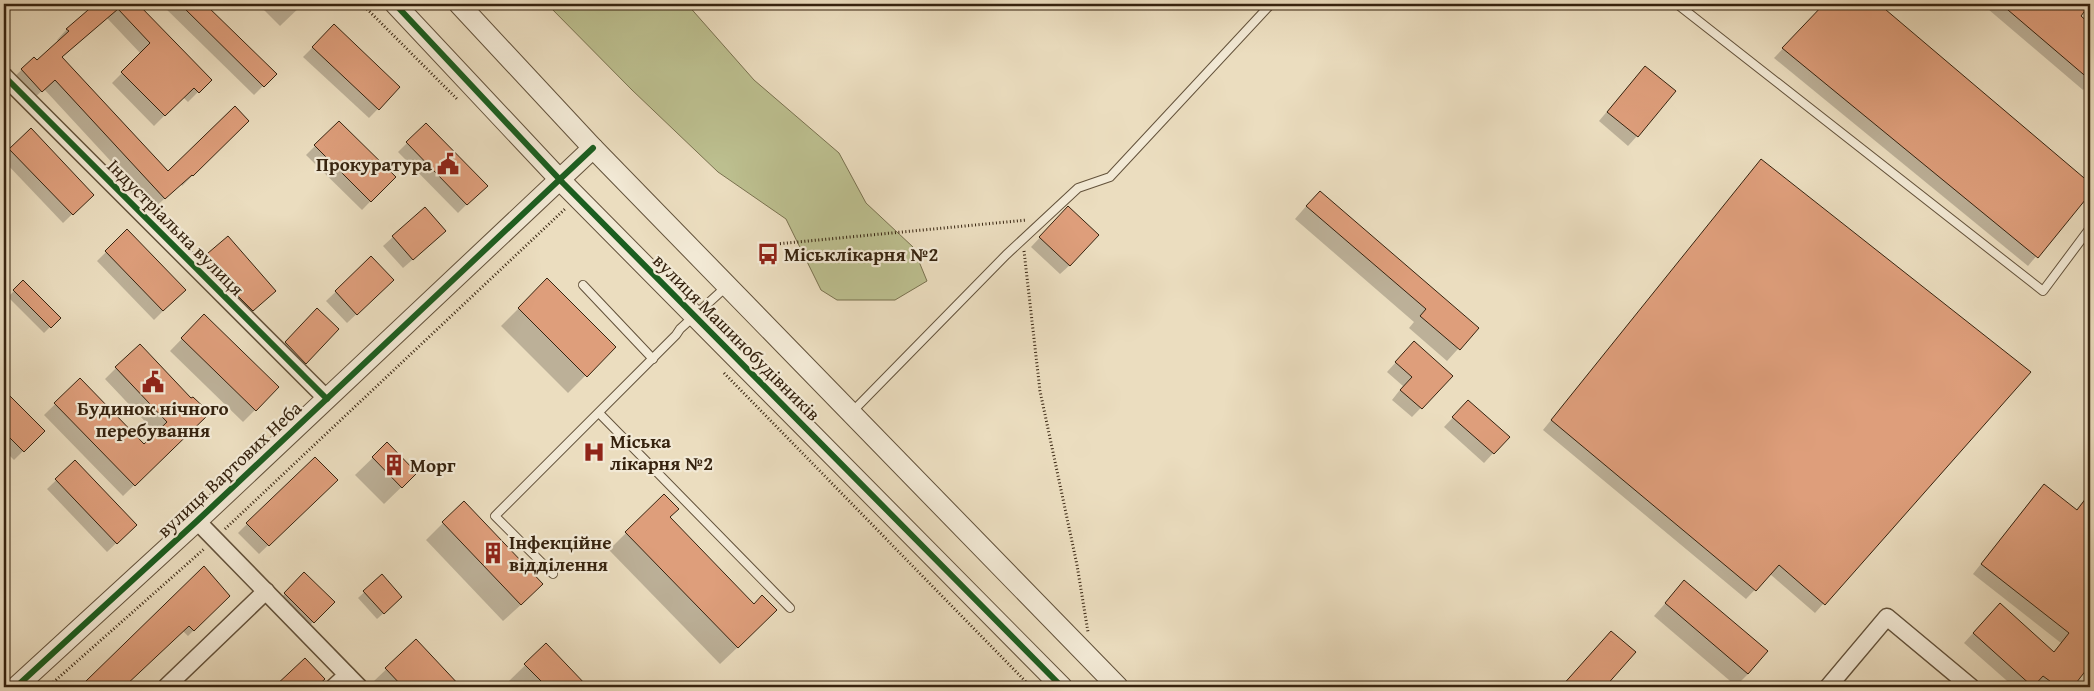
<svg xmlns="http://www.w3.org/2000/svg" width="2094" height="691" viewBox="0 0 2094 691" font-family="'Gentium Book Plus',serif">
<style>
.green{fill:#bcbf8f;stroke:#79714f}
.shadow{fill:#0003}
.building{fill:#de9e7b;stroke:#36230f}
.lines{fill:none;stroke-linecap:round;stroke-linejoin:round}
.service-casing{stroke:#63523b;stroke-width:10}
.minor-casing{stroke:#63523b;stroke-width:19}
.tertiary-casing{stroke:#63523b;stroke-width:22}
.path{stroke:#36230f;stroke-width:3;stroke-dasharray:1 2.5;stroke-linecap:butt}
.service{stroke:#f2e9d5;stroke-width:8}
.minor{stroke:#f2e9d5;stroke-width:16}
.tertiary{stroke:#f2e9d5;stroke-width:20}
.cycleway-casing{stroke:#f2e9d5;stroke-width:9}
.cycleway{stroke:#1b5e20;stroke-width:6}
.labels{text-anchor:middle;stroke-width:4.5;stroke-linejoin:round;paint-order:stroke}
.poi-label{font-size:19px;font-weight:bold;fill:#36230f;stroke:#f2e9d5;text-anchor:start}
.street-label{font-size:19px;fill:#36230f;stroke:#f2e9d5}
</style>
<rect width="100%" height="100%" fill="#ebddbf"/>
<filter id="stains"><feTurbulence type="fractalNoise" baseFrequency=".004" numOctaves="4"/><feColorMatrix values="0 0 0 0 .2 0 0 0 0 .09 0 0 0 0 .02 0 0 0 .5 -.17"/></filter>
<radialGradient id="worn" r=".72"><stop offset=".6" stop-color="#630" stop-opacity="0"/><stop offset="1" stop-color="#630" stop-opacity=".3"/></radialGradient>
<path class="green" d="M547,4H687L754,80L839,153L866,203L913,247L927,281L895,300H837L821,290L786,219L718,172L632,90Z"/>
<g class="shadow">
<path d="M97,4H135L210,80L188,102L183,97L154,126L112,83L141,54L107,18L61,58L168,173L248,121L182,186L181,184L154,208L44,89L31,101L11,80L34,58L37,62L59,42L57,40L67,29Z"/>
<path d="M161,4H203L275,74L254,95Z"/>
<path d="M258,4H303L280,26Z"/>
<path d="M1760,4H1774L1768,10Z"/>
<path d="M1825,4H1877L2090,185V192L2028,266L1774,58Z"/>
<path d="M1982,4H2090L2079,16L2090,26V82L2083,90Z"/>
<path d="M334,26L399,87L369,118L303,57Z"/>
<path d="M1636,77L1637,136L1628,146L1599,121Z"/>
<path d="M339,122L394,177L362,210L306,155Z"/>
<path d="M426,124L486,185L458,213L398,152Z"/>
<path d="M31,130L92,195L63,223L4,161V156Z"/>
<path d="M1761,161L2029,372L1815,613L1770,574L1746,599L1543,430Z"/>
<path d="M1308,204L1477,328L1447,361L1409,328L1414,322L1295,219Z"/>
<path d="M425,208L435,240L403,268L383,246Z"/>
<path d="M1059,217L1070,265L1060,274L1031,247Z"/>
<path d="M127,231L184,290L154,320L97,261Z"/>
<path d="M371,258L383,289L347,323L326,301Z"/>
<path d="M202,260L265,300L243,319L193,269Z"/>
<path d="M547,280L614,347L568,393L501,326Z"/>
<path d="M23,282L59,318L44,333L8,297Z"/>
<path d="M204,316L278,387L243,422L170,351Z"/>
<path d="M308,319L305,363L296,372L276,352Z"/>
<path d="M1405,352L1452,376L1412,417L1392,400L1403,386L1387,372Z"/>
<path d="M116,368L191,400L208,413L123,496L44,415L80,380L144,446L157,434L105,379Z"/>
<path d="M4,392L43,431L14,460L4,450Z"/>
<path d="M1459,411L1508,437L1484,463L1444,427Z"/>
<path d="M387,444L416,473L384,504L355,475Z"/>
<path d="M75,462L135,525L107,552L47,489Z"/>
<path d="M327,489L259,554L238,533L247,524Z"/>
<path d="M2090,492V664L2072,687H2037L2034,685L2031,687H2014L1964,643L1990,614L2053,653L2061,643L1973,574L2035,495L2076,510Z"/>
<path d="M668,518L758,628L720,664L609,550L626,533Z"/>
<path d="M443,523L524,602L503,621L426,540Z"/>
<path d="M204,568L228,596L188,636L183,631L123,687H81Z"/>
<path d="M304,574L333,602L304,631L276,603Z"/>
<path d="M382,576L395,603L377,619L358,598Z"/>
<path d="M1684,582L1748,674L1736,686L1654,616Z"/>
<path d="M1611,632L1634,652L1604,687H1561Z"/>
<path d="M416,641L460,687H380L374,681Z"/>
<path d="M546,645L586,687H513L508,682Z"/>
</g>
<g class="building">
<path d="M95,4H138L212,80L199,93L194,88L165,116L121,72L150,43L118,9L62,57L168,171L235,106L249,121L193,176L192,175L165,199L55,80L42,92L21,69L34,57L37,60L69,31L66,29Z"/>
<path d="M180,4H205L277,74L264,87Z"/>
<path d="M1824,4H1879L2090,183V194L2038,258L1782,48Z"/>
<path d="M2001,4H2090L2081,16L2090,24V80Z"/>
<path d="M334,24L400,87L379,110L312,47Z"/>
<path d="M1645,66L1676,91L1638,137L1607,112Z"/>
<path d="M339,121L396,177L371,202L314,145Z"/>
<path d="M426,123L488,186L467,205L406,142Z"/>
<path d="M31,128L94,195L73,215L9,149Z"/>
<path d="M1761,159L2031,372L1825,605L1779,565L1756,591L1551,420Z"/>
<path d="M1320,191L1479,328L1460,350L1420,316L1426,309L1306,206Z"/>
<path d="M1068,206L1099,235L1070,266L1039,237Z"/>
<path d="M425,207L446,231L413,260L392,236Z"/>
<path d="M127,229L186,290L163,311L105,251Z"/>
<path d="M228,236L276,291L253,311L201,259Z"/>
<path d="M371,256L394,280L357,315L335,291Z"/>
<path d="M547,278L616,347L587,377L518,308Z"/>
<path d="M23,280L61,318L51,328L13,290Z"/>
<path d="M317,308L339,329L306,364L285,342Z"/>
<path d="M204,314L279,387L256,411L181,338Z"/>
<path d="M1414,341L1453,376L1422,409L1400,390L1412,377L1395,362Z"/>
<path d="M140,344L191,398L193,397L210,413L135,486L54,403L80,378L144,444L167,422L115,367Z"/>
<path d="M4,390L45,431L24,452L4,432Z"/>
<path d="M1468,400L1510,437L1494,454L1452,417Z"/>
<path d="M387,442L417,473L402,488L372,457Z"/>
<path d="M315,457L338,480L269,546L246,523Z"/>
<path d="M75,460L137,525L117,544L55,479Z"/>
<path d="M2044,484L2077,510L2090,493V665L2073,687H2058L2043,676L2033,687L1973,633L2000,603L2054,652L2069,633L1981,564Z"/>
<path d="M664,494L679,509L670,517L754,604L762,595L777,610L738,648L625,532Z"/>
<path d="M464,501L543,584L521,605L442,522Z"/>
<path d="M204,566L230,596L194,631L189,626L124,687H92L86,681Z"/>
<path d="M304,572L335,602L314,623L284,593Z"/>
<path d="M382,574L402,597L384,614L363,591Z"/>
<path d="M1684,580L1768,651L1748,674L1665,603Z"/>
<path d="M1611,631L1636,652L1605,687H1561Z"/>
<path d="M416,639L461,687H403L385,668Z"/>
<path d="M546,643L588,687H547L524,664Z"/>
<path d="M305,658L325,679L316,687H274Z"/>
</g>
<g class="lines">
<g class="service-casing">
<g id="service">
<path d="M1677,4L2043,291L2090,228"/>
<path d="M583,285L653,359"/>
<path d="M852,412L1006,255L1078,188L1110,177L1271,4"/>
<path d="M599,413L790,608"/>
<path d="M553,574L495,516L676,335L680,329L727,286"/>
</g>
</g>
<g class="minor-casing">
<g id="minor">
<path d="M4,76L327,399"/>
<path d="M197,521L359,687"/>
<path d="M166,687L266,591"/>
<path d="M334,687L347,675"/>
<path d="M1828,687L1887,617L1971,687"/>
</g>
</g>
<g class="tertiary-casing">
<g id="tertiary">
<path d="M395,4L563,183L1062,687"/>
<path d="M459,4L593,148L1118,687"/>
<path d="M16,687L197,521L593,148"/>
</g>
</g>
<g class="path">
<path d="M362,4L458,100"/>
<path d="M766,245L1027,220"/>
<path d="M1024,251L1040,391L1077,565L1088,632"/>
<path d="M724,373L1031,687"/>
<path d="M225,529L566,208"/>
<path d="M48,687L204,549"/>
</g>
<use href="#service" class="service"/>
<use href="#minor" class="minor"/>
<use href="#tertiary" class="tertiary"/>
<g class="cycleway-casing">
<g id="cycleway">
<path d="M395,4L563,183L1062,687"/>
<path d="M4,76L327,399"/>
<path d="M16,687L197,521L593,148"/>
</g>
</g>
<use href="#cycleway" class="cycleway"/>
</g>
<defs>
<g id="civic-bare" transform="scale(1.725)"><path d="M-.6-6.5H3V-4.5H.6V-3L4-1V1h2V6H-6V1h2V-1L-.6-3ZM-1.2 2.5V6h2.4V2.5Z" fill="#8f2418" stroke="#f2e9d5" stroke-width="2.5" paint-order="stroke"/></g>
<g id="bus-bare" transform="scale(1.725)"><path d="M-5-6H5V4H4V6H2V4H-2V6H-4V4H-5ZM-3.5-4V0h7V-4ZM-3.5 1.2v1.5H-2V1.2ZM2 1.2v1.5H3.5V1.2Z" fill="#8f2418" stroke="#f2e9d5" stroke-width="2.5" paint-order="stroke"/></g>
<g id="hospital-bare" transform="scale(1.725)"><path d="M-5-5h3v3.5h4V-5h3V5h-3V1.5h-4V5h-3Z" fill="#8f2418" stroke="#f2e9d5" stroke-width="2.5" paint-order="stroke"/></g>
<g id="building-bare" transform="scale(1.725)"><path d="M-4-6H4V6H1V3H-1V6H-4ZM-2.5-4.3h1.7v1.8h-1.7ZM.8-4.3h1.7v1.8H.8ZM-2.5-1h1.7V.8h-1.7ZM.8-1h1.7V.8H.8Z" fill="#8f2418" stroke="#f2e9d5" stroke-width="2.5" paint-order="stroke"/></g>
</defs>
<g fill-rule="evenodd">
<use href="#civic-bare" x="448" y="164"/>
<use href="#bus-bare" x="768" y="254"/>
<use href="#civic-bare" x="153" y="382"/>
<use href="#hospital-bare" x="594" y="452"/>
<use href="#building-bare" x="394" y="465"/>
<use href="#building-bare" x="493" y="553"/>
</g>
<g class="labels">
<g class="poi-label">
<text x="432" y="171" text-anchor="end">Прокуратура</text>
<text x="784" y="261">Міськлікарня №2</text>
<text x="153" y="415" text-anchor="middle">Будинок нічного<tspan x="153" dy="22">перебування</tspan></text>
<text x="610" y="448">Міська<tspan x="610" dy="22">лікарня №2</tspan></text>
<text x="410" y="472">Морг</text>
<text x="509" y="549">Інфекційне<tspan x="509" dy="22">відділення</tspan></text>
</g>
<g class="street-label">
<text transform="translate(176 227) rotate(45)" y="7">Індустріальна вулиця</text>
<text transform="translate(737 337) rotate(45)" y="7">вулиця Машинобудівників</text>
<text transform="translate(229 469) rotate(-43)" y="7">вулиця Вартових Неба</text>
</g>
</g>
<rect width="2094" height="691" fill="none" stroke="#ebddbf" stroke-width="20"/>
<rect x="5" y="5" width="2084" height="681" fill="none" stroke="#36230f" stroke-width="2.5"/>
<rect x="10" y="10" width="2074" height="671" fill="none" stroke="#36230f"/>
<rect width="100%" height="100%" filter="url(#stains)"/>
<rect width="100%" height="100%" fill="url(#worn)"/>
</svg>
